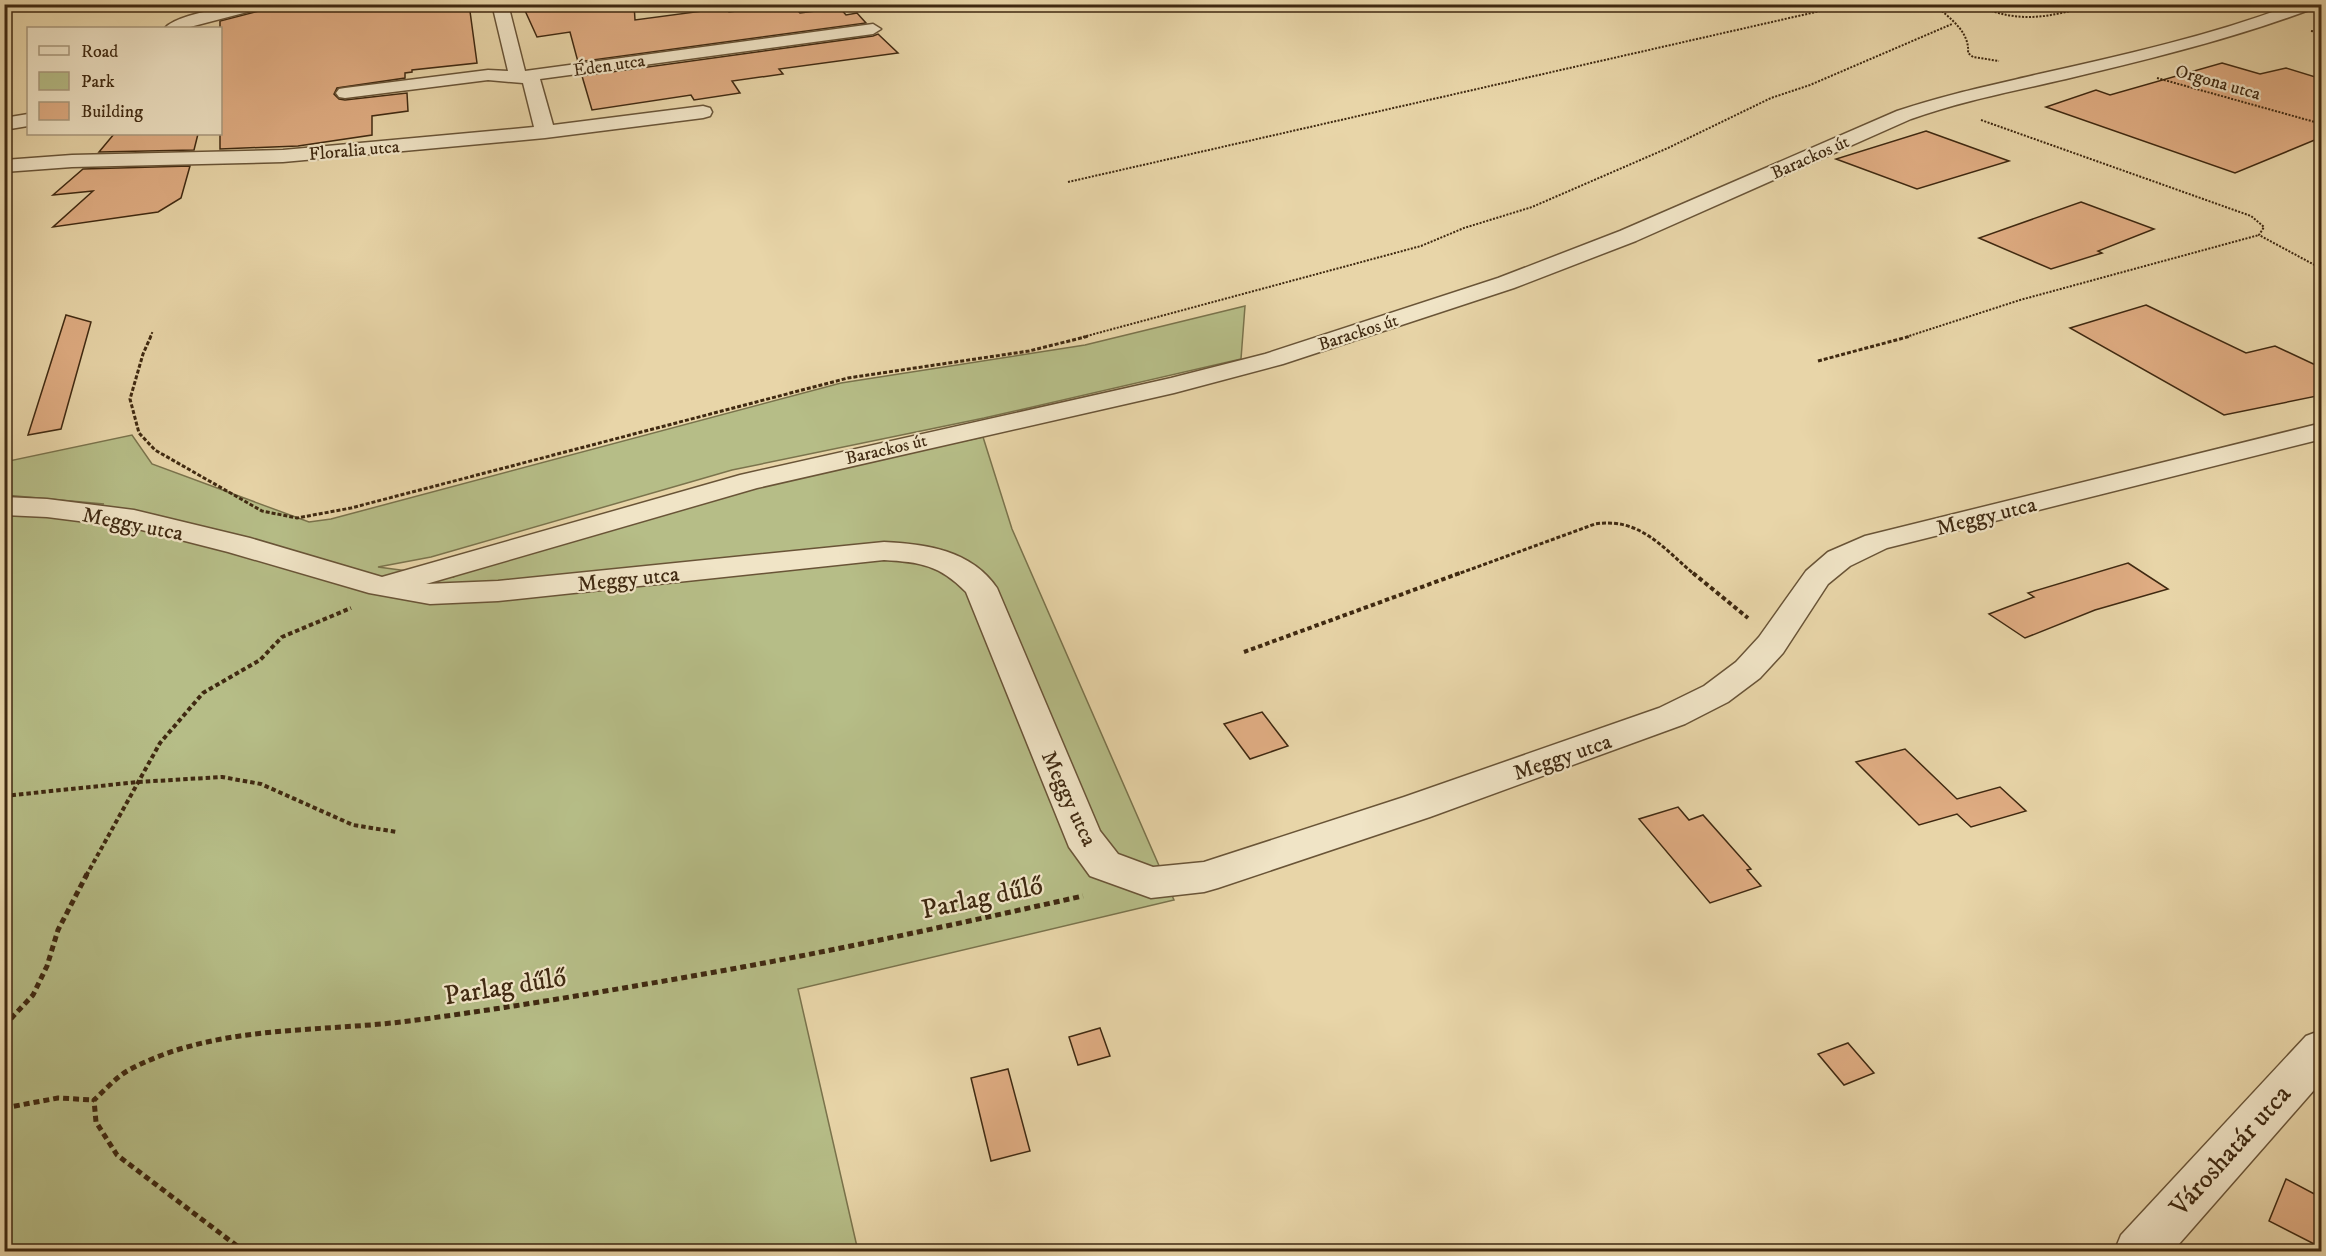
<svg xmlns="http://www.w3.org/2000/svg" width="2326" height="1256" viewBox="0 0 2326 1256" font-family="'IM FELL DW Pica',serif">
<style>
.green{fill:#b6bd87;stroke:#7a734c;stroke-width:1.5}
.building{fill:#e0ad83;stroke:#3f2911;stroke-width:1.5}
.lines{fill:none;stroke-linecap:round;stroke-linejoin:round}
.minor-casing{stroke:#695437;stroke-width:3}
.path-far3{stroke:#3f2911;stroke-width:2;stroke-dasharray:2 1.5;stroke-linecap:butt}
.path-far2{stroke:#3f2911;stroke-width:3;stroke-dasharray:4 2;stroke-linecap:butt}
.path-far1{stroke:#3f2911;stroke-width:4;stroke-dasharray:4.5 3;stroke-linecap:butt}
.path{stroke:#3f2911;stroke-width:5;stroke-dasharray:6 4;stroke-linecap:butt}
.minor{fill:#f0e4c6;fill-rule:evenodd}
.labels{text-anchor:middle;stroke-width:4.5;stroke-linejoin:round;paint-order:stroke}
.far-street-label{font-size:18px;fill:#3f2911;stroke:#f0e4c6}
.street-label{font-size:22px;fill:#3f2911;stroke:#f0e4c6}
.near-street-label{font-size:27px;fill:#3f2911;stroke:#f0e4c6}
</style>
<rect width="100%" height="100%" fill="#e8d5a8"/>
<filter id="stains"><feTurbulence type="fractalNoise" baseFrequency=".00333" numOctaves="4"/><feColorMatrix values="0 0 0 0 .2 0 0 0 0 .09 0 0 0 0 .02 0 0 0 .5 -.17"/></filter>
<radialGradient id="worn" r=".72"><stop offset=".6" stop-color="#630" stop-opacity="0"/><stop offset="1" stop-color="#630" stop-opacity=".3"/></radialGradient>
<path class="green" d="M1245,306L1241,359L984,418L732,470L431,557L378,567L453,577L449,571L767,483L983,437L1012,529L1174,900L798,989L858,1251H5V501L104,504L5,495L4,462L132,435L152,464L309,522L331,519L841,383L1085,345Z"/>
<g class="building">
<path d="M286,4H469L477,63L412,70V72L405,73V78L337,88L334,94L339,99L345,100L407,93L408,111L372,116V135L298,146L220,149V21Z"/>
<path d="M522,4H634L635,20L725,8L729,12L791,4L800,13L840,8L846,15L857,13L866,23L578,62L570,32L537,37Z"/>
<path d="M878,34L898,53L779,69L783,74L732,81L740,93L694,100L691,95L592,110L582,76L873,36Z"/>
<path d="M2222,63L2260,74L2286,68L2322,79V137L2235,173L2046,107L2096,90L2110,95Z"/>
<path d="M1926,131L2009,161L1917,189L1836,159Z"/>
<path d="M114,134H198L194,150L99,152Z"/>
<path d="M190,166L181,198L158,212L53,227L93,191L53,195L83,169Z"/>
<path d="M2081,202L2154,229L2098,251L2102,253L2051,269L1979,238Z"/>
<path d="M2146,305L2246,353L2275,346L2322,368V395L2224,415L2070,328Z"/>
<path d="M66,315L91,322L61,429L28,435Z"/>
<path d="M2128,563L2168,589L2095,610L2025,638L1989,614L2034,597L2028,593Z"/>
<path d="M1262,712L1288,746L1250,759L1224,724Z"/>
<path d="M1905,749L1957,799L2000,787L2026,811L1971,827L1957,814L1919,825L1856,762Z"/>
<path d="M1678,807L1689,820L1703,815L1751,869L1747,870L1761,886L1710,903L1639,819Z"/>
<path d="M1100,1028L1110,1056L1078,1065L1069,1037Z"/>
<path d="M1848,1043L1874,1073L1844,1085L1818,1054Z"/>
<path d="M1008,1069L1030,1151L991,1161L971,1078Z"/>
<path d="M2286,1179L2322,1198V1248L2269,1221Z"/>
</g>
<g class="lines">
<g class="minor-casing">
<g id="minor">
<path d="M239,4H267L266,7L186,28H165C176,15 221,9 239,4Z"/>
<path d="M492,4H508L525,71L873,24L881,29L873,34L540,79L553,125L703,106L710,108L712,112L710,116L703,118L545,138L283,162L72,167L4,172V160L72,155L283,150L534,127L523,83L488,80L345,98L339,97L336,93L339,89L345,88L488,70L508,71Z"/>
<path d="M2295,4H2318L2317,7C2236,38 2150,59 2066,79C2014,91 1961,101 1911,119L1636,241L1514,288L1283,364L1174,393L757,488L426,584L498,581L884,542C926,544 971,550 997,588L1100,831L1118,854L1153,867L1204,862L1404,797L1659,708L1704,686L1736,662L1759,637L1806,571L1828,552L1865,536L2322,423V439L1887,548L1850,566L1828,584L1783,653L1760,678L1728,702L1685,724L1430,817L1218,888L1204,892L1151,898L1090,876L1069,847L966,592C940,565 920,562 884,560L498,601L430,604L369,593L228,552L134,528L47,517L4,515V497L47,499L134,510L250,538L382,577L740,475L1171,378L1265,354L1498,278L1620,231L1897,111C1944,95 1992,85 2039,74C2125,55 2213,35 2295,4Z"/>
<path d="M28,114V126L4,130V118Z"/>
<path d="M2322,1030V1081L2172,1252H2114L2121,1235L2306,1036Z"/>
</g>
</g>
<g class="path-far3">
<path d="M1934,4C1949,18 1970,31 1968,53L1973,57L1999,61"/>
<path d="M1975,4C2020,26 2052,16 2097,4"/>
<path d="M2311,31L2322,33"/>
<path d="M2157,78L2322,124"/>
<path d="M1981,120L2251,216L2264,227L2259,235L2322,269"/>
<path d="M1068,182L1851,4"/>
<path d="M150,337L153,331"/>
<path d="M1083,337L1421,246L1464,228L1532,207L1668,148L1771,98L1810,85L1952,24"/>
<path d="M1906,337L2020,300L2259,235"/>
</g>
<g class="path-far2">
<path d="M151,336L143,354L130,399L139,433L155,450L262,511L297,518L351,508L848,378L1029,351L1089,336"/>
<path d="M1818,361L1911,336"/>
<path d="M1455,575L1595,524C1640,517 1663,548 1695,575"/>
</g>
<g class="path-far1">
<path d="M1693,573L1748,618"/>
<path d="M1244,652L1460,573"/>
<path d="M4,796L138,782L222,777L261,784L353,825L397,832"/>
<path d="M86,876L160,743L203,693L260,660L282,637L351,608"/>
</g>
<g class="path">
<path d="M4,1026L33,995L47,966L58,930L87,874"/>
<path d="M4,1108L58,1098L94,1100"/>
<path d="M245,1252L117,1155L96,1122L94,1100C105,1090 116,1077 129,1070C215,1024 315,1033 409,1021C502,1009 595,993 687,977C820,954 952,925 1083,896"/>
</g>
<use href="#minor" class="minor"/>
</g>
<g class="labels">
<g class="far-street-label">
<text transform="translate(609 65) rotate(-8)" y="6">Éden utca</text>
<text transform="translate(2218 82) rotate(16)" y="6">Orgona utca</text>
<text transform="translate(354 150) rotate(-5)" y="6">Floralia utca</text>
<text transform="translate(1810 157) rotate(-24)" y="6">Barackos út</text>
<text transform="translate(1358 332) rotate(-18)" y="6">Barackos út</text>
<text transform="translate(886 449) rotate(-13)" y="6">Barackos út</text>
</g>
<g class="street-label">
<text transform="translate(1986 515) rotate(-14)" y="8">Meggy utca</text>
<text transform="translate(133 523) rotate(11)" y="8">Meggy utca</text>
<text transform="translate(628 578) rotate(-6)" y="8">Meggy utca</text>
<text transform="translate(1562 756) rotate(-19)" y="8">Meggy utca</text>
<text transform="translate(1070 798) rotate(65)" y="8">Meggy utca</text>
</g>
<g class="near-street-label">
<text transform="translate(982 897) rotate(-12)" y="9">Parlag dűlő</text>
<text transform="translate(505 986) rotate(-9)" y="9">Parlag dűlő</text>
<text transform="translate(2230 1150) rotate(-48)" y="9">Városhatár utca</text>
</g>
</g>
<rect width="2326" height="1256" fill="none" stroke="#e8d5a8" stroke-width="24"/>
<rect x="6" y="6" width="2314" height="1244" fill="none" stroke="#3f2911" stroke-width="3"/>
<rect x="12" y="12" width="2302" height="1232" fill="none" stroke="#3f2911" stroke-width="1.5"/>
<rect x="27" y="27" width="195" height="108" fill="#f0e4c6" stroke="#a9997e" stroke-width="1.5"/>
<rect x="39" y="46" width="30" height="9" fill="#f0e4c6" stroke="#a9997e" stroke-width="1.5"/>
<text x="81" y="57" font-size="18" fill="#3f2911">Road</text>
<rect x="39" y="72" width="30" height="18" fill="#b6bd87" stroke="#a9997e" stroke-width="1.5"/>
<text x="81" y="87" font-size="18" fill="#3f2911">Park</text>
<rect x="39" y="102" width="30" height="18" fill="#e0ad83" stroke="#a9997e" stroke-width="1.5"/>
<text x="81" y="117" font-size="18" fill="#3f2911">Building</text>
<rect width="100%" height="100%" filter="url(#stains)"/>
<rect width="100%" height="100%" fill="url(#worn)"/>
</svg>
